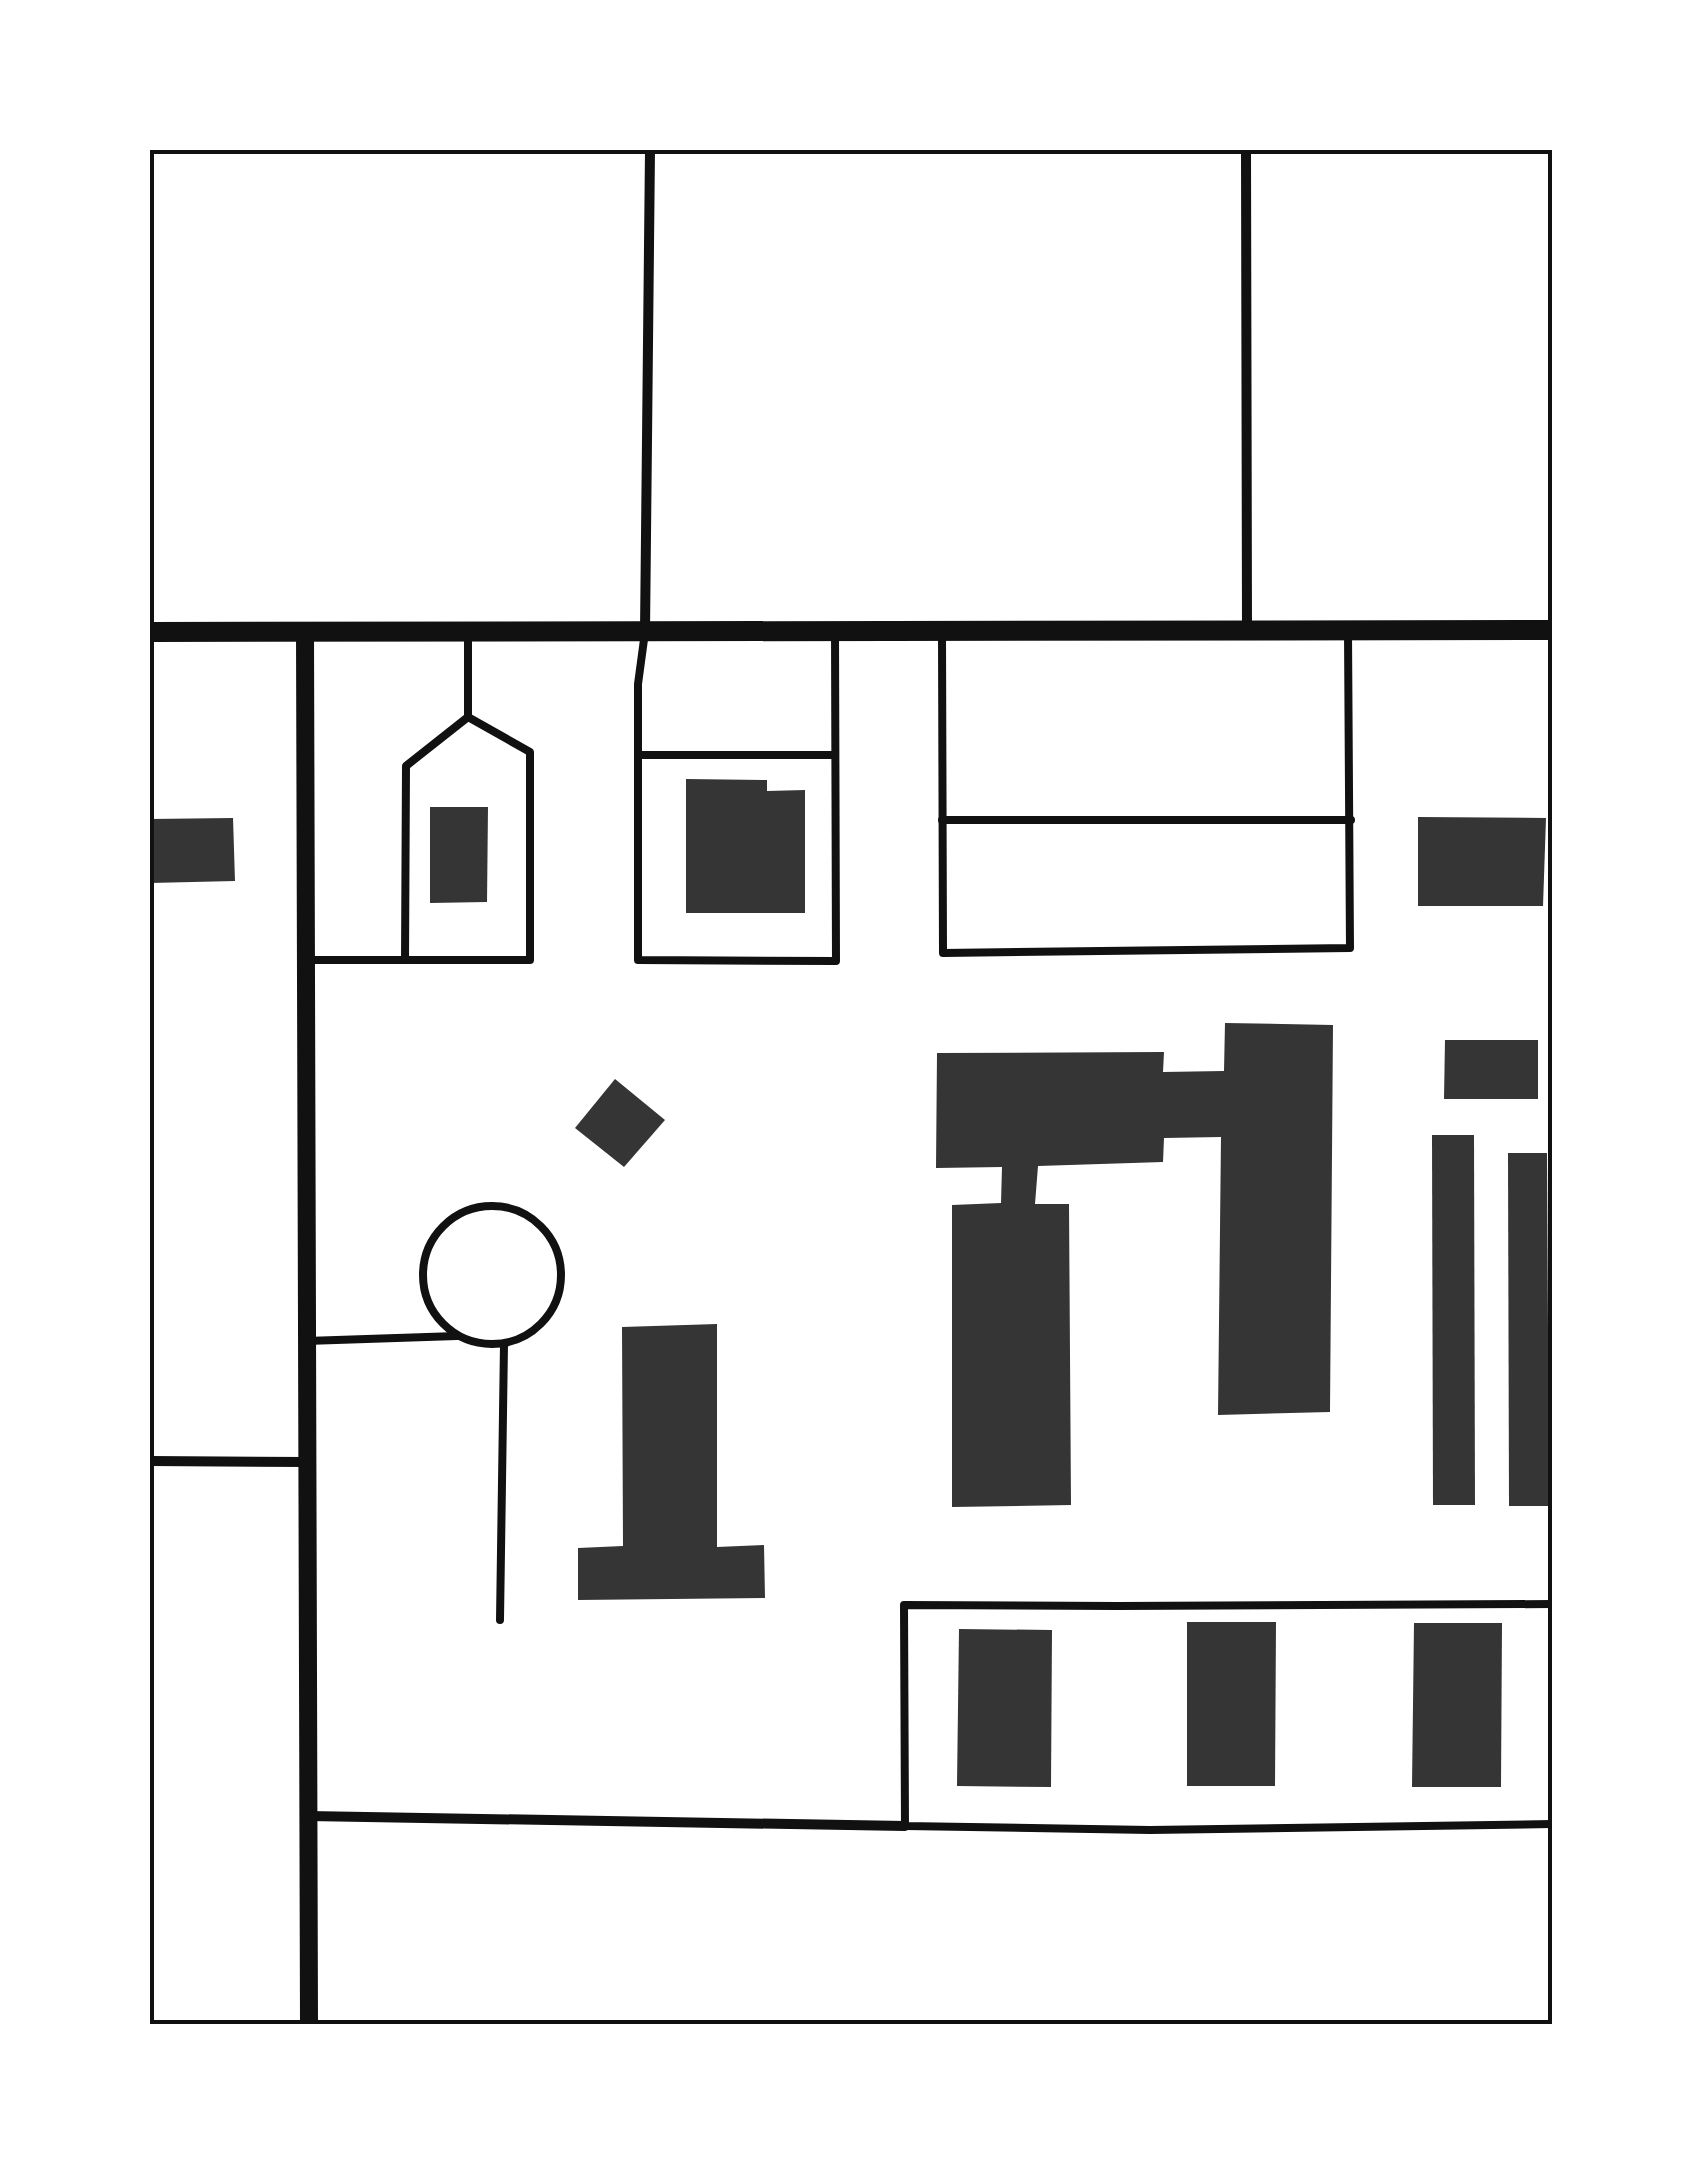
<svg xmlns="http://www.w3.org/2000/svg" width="1702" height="2174" viewBox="0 0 1702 2174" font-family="'Exo 2',sans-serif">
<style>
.building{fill:#353535}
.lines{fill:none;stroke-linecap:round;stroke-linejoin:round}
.service{stroke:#111;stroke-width:8}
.minor{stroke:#111;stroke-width:10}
.tertiary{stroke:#111;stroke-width:18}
.secondary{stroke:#111;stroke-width:20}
.neatline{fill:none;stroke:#111;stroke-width:4}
</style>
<rect width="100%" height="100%" fill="#fff"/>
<g class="building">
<path d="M686,779L767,780V791L805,790V913H686Z"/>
<path d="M430,807H488L487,902L430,903Z"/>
<path d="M1418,817L1546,818L1543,906H1418Z"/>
<path d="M233,818L235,881L150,883V819Z"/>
<path d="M1225,1023L1333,1025L1330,1412L1218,1415L1221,1137L1164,1138L1163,1162L1038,1166L1035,1204H1069L1071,1505L952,1507V1205L1001,1203L1002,1167L936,1168L937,1053L1164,1052L1163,1072L1224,1071Z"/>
<path d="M1445,1040H1538V1099H1444Z"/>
<path d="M615,1079L665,1120L624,1167L575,1128Z"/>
<path d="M1432,1135H1474L1475,1505H1433Z"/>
<path d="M1508,1153H1547L1549,1506H1509Z"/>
<path d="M717,1324V1547L764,1545L765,1598L578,1600V1548L623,1546L622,1327Z"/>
<path d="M1187,1622H1276L1275,1786H1187Z"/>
<path d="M1414,1623H1502L1501,1787H1412Z"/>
<path d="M959,1629L1052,1630L1051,1787L957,1786Z"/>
</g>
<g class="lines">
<g class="service">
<path d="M645,632L638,684V960L836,961L835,632"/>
<path d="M942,635L943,953L1350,948L1348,632"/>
<path d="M638,755H835"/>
<path d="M942,820H1351"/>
<path d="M309,960H530V752L468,717V632"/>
<path d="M405,960L406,766L468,717"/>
<circle cx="492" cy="1275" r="69"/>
<path d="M306,1341L457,1336"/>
<path d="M1552,1604L1118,1606L904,1605L905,1826L1150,1830L1552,1824"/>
<path d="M500,1620L504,1344"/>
</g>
<g class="minor">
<path d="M1246,150L1247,631"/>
<path d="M645,632L650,150"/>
<path d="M150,1461L307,1462"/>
<path d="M308,1816L905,1826"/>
</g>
<path class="tertiary" d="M305,631L309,2024"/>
<path class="secondary" d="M150,632L1552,630"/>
</g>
<rect width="1702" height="2174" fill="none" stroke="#ffffff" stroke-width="305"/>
<rect x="152" y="152" width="1398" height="1870" class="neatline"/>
</svg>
